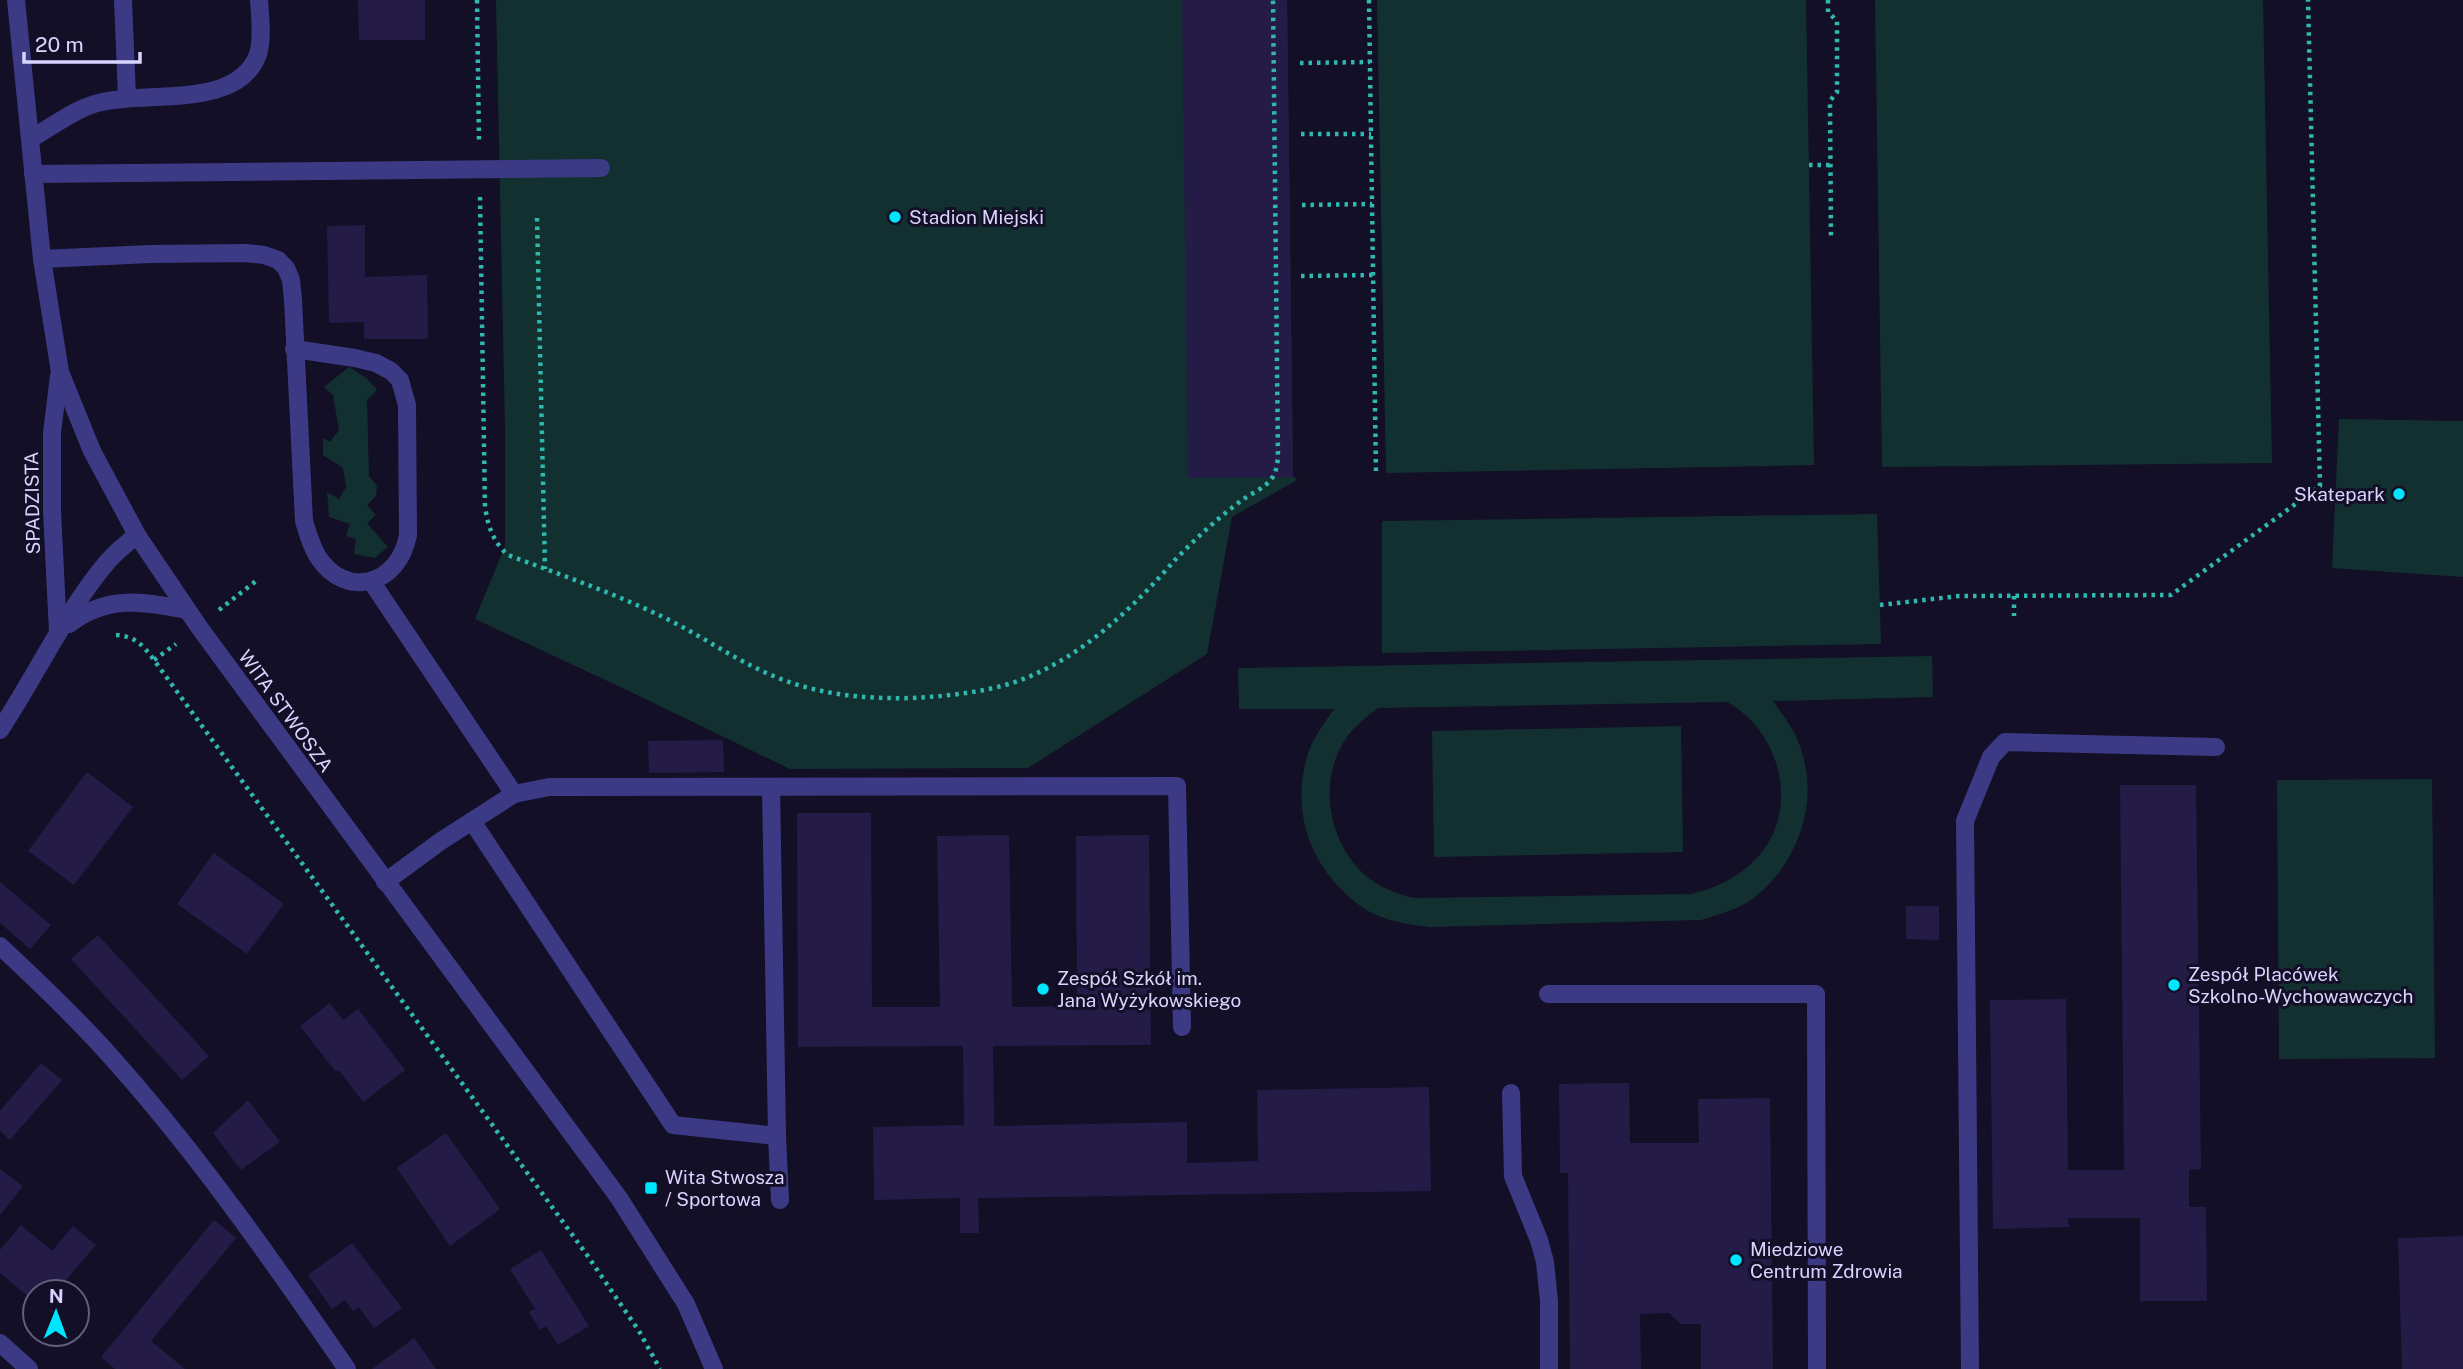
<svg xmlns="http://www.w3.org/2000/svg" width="2463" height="1369" viewBox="0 0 2463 1369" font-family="'Public Sans',sans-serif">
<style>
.green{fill:#12302f;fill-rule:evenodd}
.building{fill:#241b47}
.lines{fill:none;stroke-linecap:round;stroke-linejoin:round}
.path{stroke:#2fb8b0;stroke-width:4.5;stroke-dasharray:3.5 5;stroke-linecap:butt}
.service{stroke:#3d3a85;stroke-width:18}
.minor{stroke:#3d3a85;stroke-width:18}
.tertiary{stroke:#3d3a85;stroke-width:18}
.poi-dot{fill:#00e5ff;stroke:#130f26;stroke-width:2.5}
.labels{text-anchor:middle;stroke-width:6;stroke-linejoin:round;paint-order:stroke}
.poi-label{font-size:19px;fill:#d9d4ff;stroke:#130f26;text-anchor:start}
.street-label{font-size:19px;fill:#d9d4ff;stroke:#130f26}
</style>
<rect width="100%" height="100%" fill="#130f26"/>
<g class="green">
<path d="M496,0H1287L1293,476L1297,480L1232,517L1207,654L1028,768L790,769L631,692L475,619L505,546V429Z"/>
<path d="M1377,0H1806L1814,465L1386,473Z"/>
<path d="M1875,0H2263L2272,463L1882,467Z"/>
<path d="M349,367L366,378L377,390L367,400L369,476L377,486L376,496L367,505L376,515L367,523L388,547L375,558L354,554L356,539L346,536L350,524L329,517L327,492L339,499L346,487L343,468L323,455V438L330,442L339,430L333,395L324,387Z"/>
<path d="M2339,419L2463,421V577L2332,568Z"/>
<path d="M1877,514L1881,644L1382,653V521Z"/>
<path d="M1932,656L1933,697L1773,701C1782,714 1792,726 1798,741C1821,796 1801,860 1755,897C1740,909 1720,914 1701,920L1431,927C1413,925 1396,923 1379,916C1364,911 1351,899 1340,888C1306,853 1294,807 1306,760C1311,740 1323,725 1334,709H1239L1238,668ZM1727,702C1782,732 1801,812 1756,859C1737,878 1716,888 1691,894L1414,898C1398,894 1383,889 1370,879C1331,849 1318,789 1341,747C1349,730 1364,719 1378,708Z"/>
<path d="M1681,726L1683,852L1434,857L1432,731Z"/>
<path d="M2432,779L2435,1058L2279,1059L2277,780Z"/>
</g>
<g class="building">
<path d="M358,0H425V40H359Z"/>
<path d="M1182,0H1287L1293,477L1188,478Z"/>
<path d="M365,225V277L427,275L428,339H364V322L329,323L327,226Z"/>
<path d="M723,740L724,772L649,773L648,741Z"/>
<path d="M87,772L133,807L74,885L28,851Z"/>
<path d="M2120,785H2196L2201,1169L2189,1170V1207H2206L2207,1301H2140V1218H2068L2069,1227L1993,1229L1990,1000L2066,999L2068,1170H2124Z"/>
<path d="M797,813H871L872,1007H940L937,836L1009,835L1012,1007L1077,1006L1076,836L1149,835L1151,1045L993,1046L994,1126L1187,1122V1163L1258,1161L1257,1090L1429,1087L1431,1191L978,1198L979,1233H960V1198L874,1200L873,1127L964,1125L963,1046L798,1047Z"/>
<path d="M214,853L284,904L247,954L177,904Z"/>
<path d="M0,882L51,925L30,949L0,923Z"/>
<path d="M1906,906H1939V940L1906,939Z"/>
<path d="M98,935L209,1056L182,1080L71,959Z"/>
<path d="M330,1003L343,1020L358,1009L405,1070L363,1102L339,1070L336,1072L300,1026Z"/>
<path d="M41,1063L62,1080L10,1140L0,1131V1111Z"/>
<path d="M1629,1083L1630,1143H1699L1698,1099L1770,1098L1773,1369H1701V1324H1681L1669,1313L1640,1314L1641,1369H1570L1568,1173H1560L1559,1084Z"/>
<path d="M248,1100L280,1142L241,1170L213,1133Z"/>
<path d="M446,1133L500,1209L450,1246L397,1168Z"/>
<path d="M0,1169L23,1186L0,1215Z"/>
<path d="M214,1220L236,1238L151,1341L185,1369H115L101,1357Z"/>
<path d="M21,1225L52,1251L73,1226L96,1245L56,1292H35V1302L0,1273V1250Z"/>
<path d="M2463,1236V1369H2402L2398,1238Z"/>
<path d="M352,1243L402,1308L374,1328L359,1307L353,1311L345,1300L332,1309L308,1275Z"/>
<path d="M541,1250L589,1326L558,1345L546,1326L540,1330L529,1312L535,1309L510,1269Z"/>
<path d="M414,1338L436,1369H372Z"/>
</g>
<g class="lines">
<g class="path">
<path d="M477,0L479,143"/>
<path d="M1369,0L1376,475"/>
<path d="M1828,0V12L1837,21V92L1830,101L1831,237"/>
<path d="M1300,63L1370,62"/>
<path d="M1301,134H1371"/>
<path d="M1809,165H1830"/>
<path d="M480,197L485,507C488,526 493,542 508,555C561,575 614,593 665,618C708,639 746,668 792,683C832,696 871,699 913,698C946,696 980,693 1012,683C1077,662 1131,610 1175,560C1196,538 1218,518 1242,500C1252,493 1265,488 1272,478C1276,473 1277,465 1278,458L1273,0"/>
<path d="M1302,205L1372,204"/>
<path d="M537,218L545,569"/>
<path d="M1301,276L1373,275"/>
<path d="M2014,596V616"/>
<path d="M1880,605L1959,596L2171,595L2320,486L2308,0"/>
<path d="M219,610L256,581"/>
<path d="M116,635C135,636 143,645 154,660L587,1255L639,1331L660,1369"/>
<path d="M154,660L176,644"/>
</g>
<g class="service">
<path d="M123,0L127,97"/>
<path d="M30,139C52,127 77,107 102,102C149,91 239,109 258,54C263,39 260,16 259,0"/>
<path d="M33,174L601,168"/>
<path d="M42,259L150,254L246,253L264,255L278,260L286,268L291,280L293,300L304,521C308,534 311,546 318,557C346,600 399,585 408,535L407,405L400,380L391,371L376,363L355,358L294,349"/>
<path d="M371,581L514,794"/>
<path d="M771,788L777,1136"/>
<path d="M472,821L673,1125L777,1136L780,1200"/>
<path d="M385,882L441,841L514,794L549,787L1177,786L1182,1027"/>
<path d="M1548,994H1816L1817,1369"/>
<path d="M1511,1093L1513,1176L1539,1240L1545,1262L1549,1301V1369"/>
<path d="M1970,1369L1965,821L1991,757L2005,742L2216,747"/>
</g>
<g class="minor">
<path d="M0,946C42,985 83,1024 120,1067C203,1161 276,1266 347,1369"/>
<path d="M0,1343L29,1369"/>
</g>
<g class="tertiary">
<path d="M16,0L42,259L60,372L92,451L137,535L199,627L619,1198L686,1304L714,1369"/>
<path d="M69,624C107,595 143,601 187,610"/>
<path d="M58,632L52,511V433L59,376"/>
<path d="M0,730C37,674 65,612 108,561C117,551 127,543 137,535"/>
</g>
</g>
<g class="poi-dot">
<circle cx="895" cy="217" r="7"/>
<circle cx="2399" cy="494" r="7"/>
<circle cx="2174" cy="985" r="7"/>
<circle cx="1043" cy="989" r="7"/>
<rect x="644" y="1181" width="14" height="14" rx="3.5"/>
<circle cx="1736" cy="1260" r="7"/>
</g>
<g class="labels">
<g class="poi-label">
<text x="909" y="224">Stadion Miejski</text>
<text x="2385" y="501" text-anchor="end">Skatepark</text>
<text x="2188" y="981">Zespół Placówek<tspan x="2188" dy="22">Szkolno-Wychowawczych</tspan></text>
<text x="1057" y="985">Zespół Szkół im.<tspan x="1057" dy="22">Jana Wyżykowskiego</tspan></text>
<text x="665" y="1184">Wita Stwosza<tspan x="665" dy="22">/ Sportowa</tspan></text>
<text x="1750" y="1256">Miedziowe<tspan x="1750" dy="22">Centrum Zdrowia</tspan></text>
</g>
<g class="street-label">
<text transform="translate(32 503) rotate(-91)" y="7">SPADZISTA</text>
<text transform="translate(286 711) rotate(54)" y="7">WITA STWOSZA</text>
</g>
</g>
<g transform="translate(56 1313) rotate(1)"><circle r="33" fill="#130f26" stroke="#625e7d" stroke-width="2"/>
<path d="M0-5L12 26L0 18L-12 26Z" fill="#00e5ff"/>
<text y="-10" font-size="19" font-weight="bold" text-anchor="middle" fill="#d9d4ff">N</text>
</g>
<path d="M24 52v10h116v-10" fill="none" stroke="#d9d4ff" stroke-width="3.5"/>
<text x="35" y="52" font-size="21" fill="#d9d4ff" stroke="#130f26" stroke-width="5" paint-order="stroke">20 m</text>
</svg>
